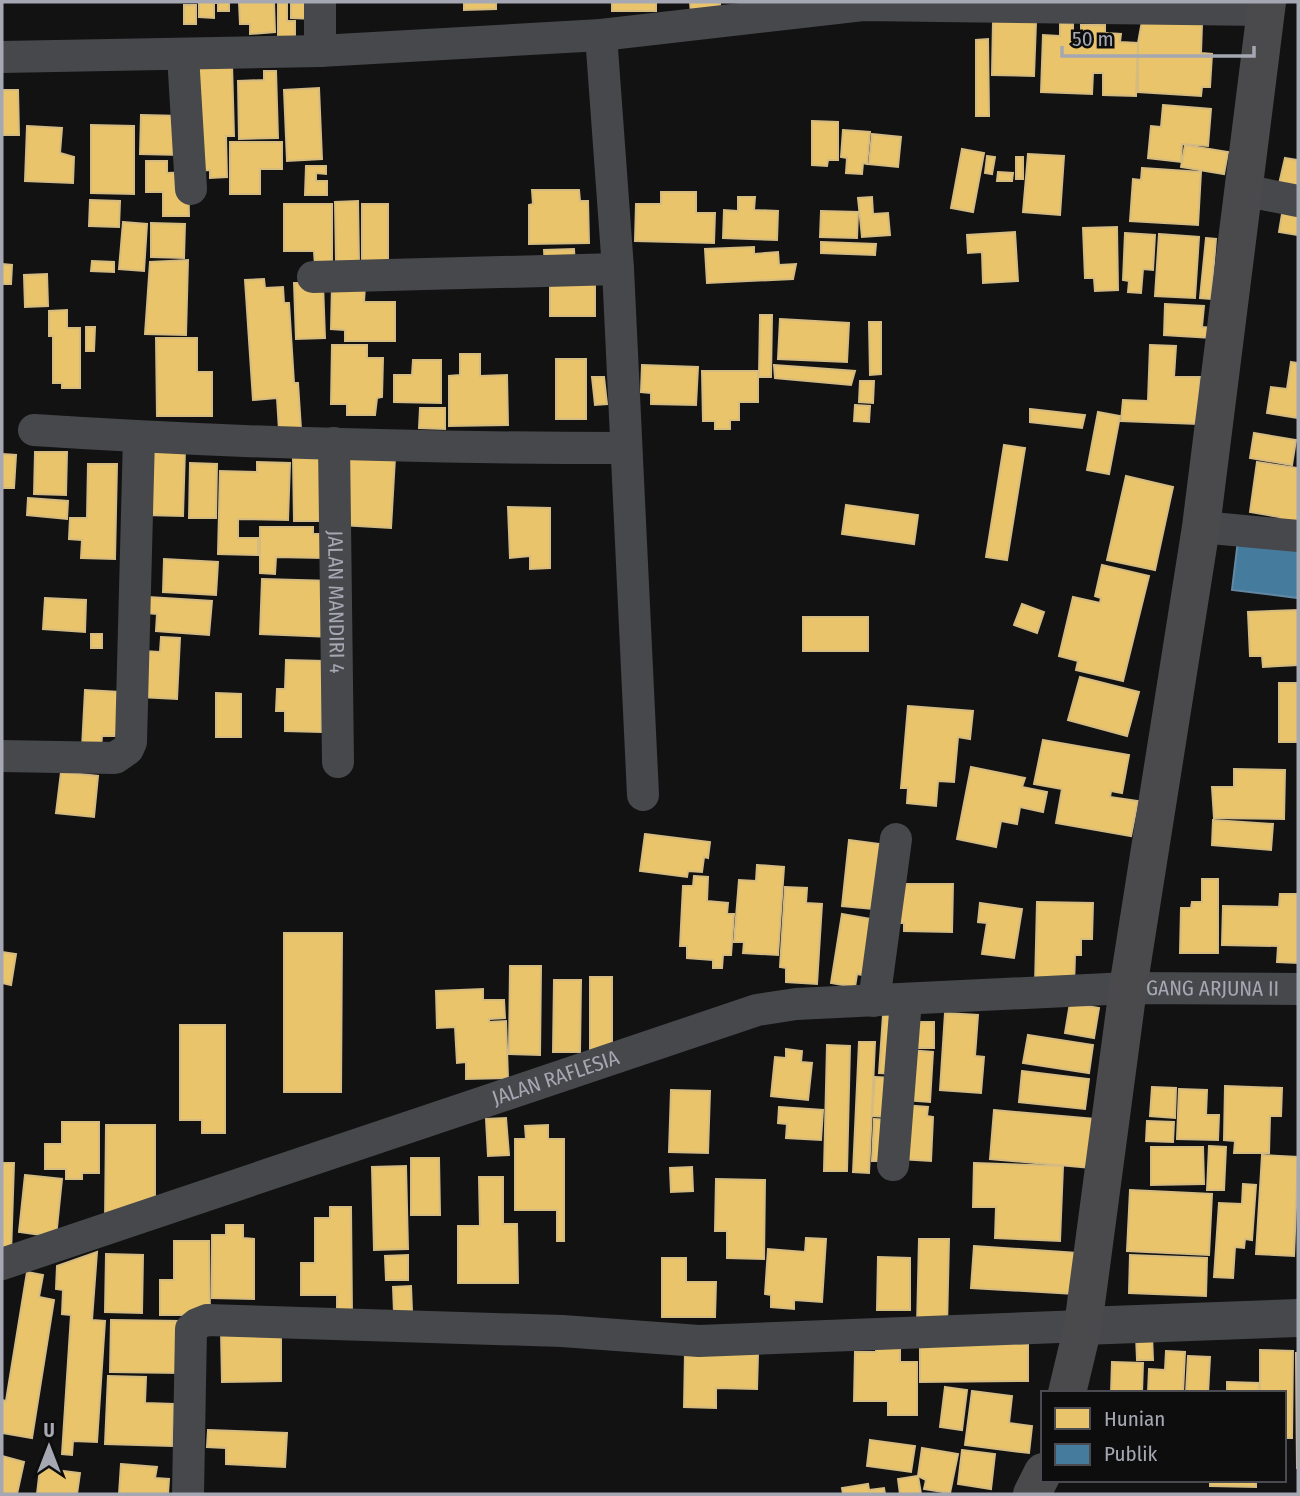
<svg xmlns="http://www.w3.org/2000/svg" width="1300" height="1496" viewBox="0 0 1300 1496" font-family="'Fira Sans Condensed',sans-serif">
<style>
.homes{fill:#e9c46a;stroke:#d5bb80;stroke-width:2}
.public{fill:#457b9d;stroke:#6288a4;stroke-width:2}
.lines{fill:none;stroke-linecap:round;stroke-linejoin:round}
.minor{stroke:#47484b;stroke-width:32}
.tertiary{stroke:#47484b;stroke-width:38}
.primary{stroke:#4a4a4d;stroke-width:38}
.labels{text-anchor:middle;stroke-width:7;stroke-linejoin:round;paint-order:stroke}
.street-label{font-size:21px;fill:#a5a7b3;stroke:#0d0d0e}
</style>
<rect width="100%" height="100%" fill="#121213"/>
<g class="homes">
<path d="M199,2H229V11H218V3H214V18L199,17Z"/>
<path d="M239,2H274L275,32L250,34V24H240Z"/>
<path d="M464,2H496V9L464,10Z"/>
<rect x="612" y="2" width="44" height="9"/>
<path d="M690,2H720V13H691Z"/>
<path d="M278,3H287V21H295V39H278Z"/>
<path d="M291,3H316V19L291,18Z"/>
<rect x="184" y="5" width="12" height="19"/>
<path d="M993,21L1036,22L1034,76L992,75Z"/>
<path d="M1142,21L1202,24L1201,53L1212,54L1210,87H1202L1201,96L1138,92V43Z"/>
<path d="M1060,23L1073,24V31H1081V25H1105V33L1121,34L1120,42L1138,43L1136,96L1103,95V73H1093L1092,94L1041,92L1043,35L1060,36Z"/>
<path d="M988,39L989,116H976V40Z"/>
<path d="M232,64L234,136H226L227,177L210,178V170L197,171L194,65Z"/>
<path d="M264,71H276L278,138L239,139L238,81L264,80Z"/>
<path d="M319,88L322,159L287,161L284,90Z"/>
<path d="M2,90H18L19,135H2Z"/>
<path d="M1163,105L1211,109L1208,146L1182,144L1181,162L1148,158L1151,126L1161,127Z"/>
<path d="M141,115L183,116L182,155L140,154Z"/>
<path d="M812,121L838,122V160H828L827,166L812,165Z"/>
<path d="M91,125L134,126V194L91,193Z"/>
<path d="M27,126L62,128L60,153L74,157L73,183L25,181Z"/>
<path d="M843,130L870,132L867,164L863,163L862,174L846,173L847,158L841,157Z"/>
<path d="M872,134L901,137L898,167L869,164Z"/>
<path d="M230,142H282V169H260V194H230Z"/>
<path d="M1185,145L1228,152L1224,174L1181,167Z"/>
<path d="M962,149L984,153L973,212L951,208Z"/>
<path d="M1028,154L1064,156L1060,215L1023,212Z"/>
<path d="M987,156L995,157L992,174L985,173Z"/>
<rect x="1016" y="157" width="7" height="22"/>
<path d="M1285,158L1298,160V187L1279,184Z"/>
<path d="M146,161H167V173L188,172L189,216H163V192H146Z"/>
<path d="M306,166H326V174L316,173V181H327V195H305Z"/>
<path d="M1142,168L1201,172L1198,225L1130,221L1133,179L1141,180Z"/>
<path d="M998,172L1013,173L1012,181H997Z"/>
<path d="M532,190H579L580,201H588L589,243L529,244V205L533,204Z"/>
<path d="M661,192H696V213H715L714,243L635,241L636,204H661Z"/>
<path d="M738,197H755L754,210L778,211L777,240L723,238L724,210L738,211Z"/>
<path d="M872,197L873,214L888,213L890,235L862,237L858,198Z"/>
<path d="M90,200L120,201L119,227L89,226Z"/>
<path d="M358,201L359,262H336L335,202Z"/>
<path d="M284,204H332V266H315L314,251H284Z"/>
<rect x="362" y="204" width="26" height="59"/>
<path d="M1283,208L1298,210V235L1279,232Z"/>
<path d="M821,211L858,212L857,238L820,237Z"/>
<path d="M123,222L147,224L144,271L119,269Z"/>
<path d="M151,223L185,224L184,258L151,257Z"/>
<path d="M1117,227L1118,290L1095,291L1094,278H1085L1083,228Z"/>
<path d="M1015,232L1018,281L983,283L982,252L968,253L967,235Z"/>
<path d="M1125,233L1155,235L1153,270L1143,269L1141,293L1128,292L1129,281L1123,280Z"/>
<path d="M1159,234L1199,237L1195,298L1155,296Z"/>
<path d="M1206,238L1216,239L1211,299L1200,298Z"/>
<path d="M821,242L876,244L875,255L821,253Z"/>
<path d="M754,247V254L778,252L779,265L796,264L793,279L707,283L705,249Z"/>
<path d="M574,249L575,266L545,267L544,250Z"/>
<path d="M188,260L186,335L145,334L150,262Z"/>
<path d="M92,261L114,262V272L91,271Z"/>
<path d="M2,264L12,265L11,284H2Z"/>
<path d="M47,274L48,306L25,307L24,275Z"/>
<path d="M264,279L265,288L283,287L284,303H289L294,383H298L301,429L279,430L277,398L253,400L245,280Z"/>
<path d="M294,283H323L325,338L296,339Z"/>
<rect x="550" y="283" width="45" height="33"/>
<path d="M332,285H365L364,302H395V341H345V330L331,329Z"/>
<path d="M1165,304L1204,306L1202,327L1213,328L1212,338L1164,335Z"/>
<path d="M67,310V328H80V388H62V383H53V336H49V311Z"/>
<path d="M760,315H772L771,377H759Z"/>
<path d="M780,319L849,323L847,362L778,359Z"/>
<path d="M869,322H881V374L870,375Z"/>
<path d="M86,327H95L94,351H86Z"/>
<path d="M156,338H197V372H212V416H157Z"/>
<path d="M332,345H367V358H383L382,397L377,398L375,415H347V404H331Z"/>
<path d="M1150,345L1176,346L1174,377H1200L1198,424L1121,421L1123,400L1148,401Z"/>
<path d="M460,354H480V376L507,375L508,425L449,426V376L460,375Z"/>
<rect x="556" y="359" width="30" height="60"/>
<path d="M413,360H441V403L394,402V375H412Z"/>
<path d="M1291,362L1298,363V418L1267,413L1271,387L1287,389Z"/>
<path d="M642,365L698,367L696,405L651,404V393L641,392Z"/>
<path d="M774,365L855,371L851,385L775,378Z"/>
<path d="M702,371H758V402H739V420H730V429H715V421H703Z"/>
<path d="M592,377H604L607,404L595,405Z"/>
<path d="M860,381H874L873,403L859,402Z"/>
<path d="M855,405L870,406L869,422L854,421Z"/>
<path d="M420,408H445V429L419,428Z"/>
<path d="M1030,409L1085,415L1082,428L1030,422Z"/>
<path d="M1098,412L1120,416L1109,474L1087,470Z"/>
<path d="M1254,433L1296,440L1292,465L1250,458Z"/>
<path d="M1004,445L1025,448L1007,560L986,557Z"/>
<path d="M147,448L185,449L183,516L145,515Z"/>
<path d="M35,452H67L66,495L34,494Z"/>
<path d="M2,454L16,455L14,488H2Z"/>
<path d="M345,456L395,458L391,528L341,525Z"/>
<path d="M325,457L327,521H294L293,458Z"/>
<path d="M257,462L290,463L288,520L238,519V538H258V555L218,554L220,471L257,472Z"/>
<path d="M1257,462L1298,468V526L1282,524L1279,517L1250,512Z"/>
<path d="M190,463L217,464L216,518H189Z"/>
<path d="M88,464H117L115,559L81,558L82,540L69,539L70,518H87Z"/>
<path d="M1126,476L1173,487L1155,570L1107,560Z"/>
<path d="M28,498L68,501L67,519L27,515Z"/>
<path d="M846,505L918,515L914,544L842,534Z"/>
<path d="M508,507L550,508V568L530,569V556L510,558Z"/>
<path d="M260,527H313V534H324L323,558L276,557L275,574L260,573Z"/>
<path d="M164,559L218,562L216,595L163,592Z"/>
<path d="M1102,565L1149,576L1123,681L1076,670L1078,661L1059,656L1073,597L1100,603L1101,598L1095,596Z"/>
<path d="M262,579L333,581L331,637L260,634Z"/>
<path d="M148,597L212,601L209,635L156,631L157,614L147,613Z"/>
<path d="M45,598L86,600L85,632L43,629Z"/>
<path d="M1022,604L1044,612L1037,633L1014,625Z"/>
<path d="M1298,610V665L1263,667L1262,656H1250L1248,612Z"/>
<rect x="803" y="617" width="65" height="34"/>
<rect x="91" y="634" width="11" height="14"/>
<path d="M161,637L180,638L177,699L140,697L143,651L160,652Z"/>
<path d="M286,660L323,661L321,732L285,731V711H276L277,689H285Z"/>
<path d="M1080,677L1139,692L1127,736L1068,720Z"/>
<rect x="1279" y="683" width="19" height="59"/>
<path d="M85,690L120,692L117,736H102L101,748H82Z"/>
<path d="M216,693L241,694V737H216Z"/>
<path d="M908,706L973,711L970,739L958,737L954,782L938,781L936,806L907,803L908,788H901Z"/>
<path d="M1043,740L1129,755L1122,793L1111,791L1110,797L1138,801L1131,836L1056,823L1062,789L1034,784Z"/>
<path d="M971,767L1025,778L1022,787L1047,792L1043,812L1020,807L1017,824L1001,821L996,847L957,839Z"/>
<path d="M1234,769L1285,770L1284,819L1214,818L1212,787H1234Z"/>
<path d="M61,772L98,776L94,817L56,813Z"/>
<path d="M1213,820L1273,824L1271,850L1212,845Z"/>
<path d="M645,834L710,842L708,858L704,857L702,872L688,871L687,877L640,871Z"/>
<path d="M849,840L880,844L873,909L842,906Z"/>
<path d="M757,865L784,867L778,955L743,953L744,942H734L739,880L756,881Z"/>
<path d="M694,876L708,877L707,901L728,903L727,914H734L731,955H723L722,968H713V960L687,958V946H680L683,886H693Z"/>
<path d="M1202,879H1218V953H1180L1181,908H1191L1192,902H1202Z"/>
<path d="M892,884H953L952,932L904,931V923H892Z"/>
<path d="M785,887L807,888L806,903L822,904L817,984L786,982V968L780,967Z"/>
<path d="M1280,894H1298V963L1277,962L1278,946L1222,945L1223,906L1279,907Z"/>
<path d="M1037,902L1093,903L1092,939H1081V955H1075L1074,986L1035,985Z"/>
<path d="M980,903L1022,909L1014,958L982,954L987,923L978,922Z"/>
<path d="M842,914L877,920L868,976L857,974L855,987L831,983Z"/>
<path d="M284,933H342L341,1092H284Z"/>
<path d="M2,952L16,954L11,985L2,983Z"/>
<path d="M510,966H541L540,1055L509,1054Z"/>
<path d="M590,977H612V1054L590,1053Z"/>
<path d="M554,980H581L580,1052H553Z"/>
<path d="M483,989V1000H504L505,1018L489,1019V1022L506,1021L508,1078L466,1079V1062L457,1063L455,1027L437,1028L436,991Z"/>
<path d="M1070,1003L1099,1008L1094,1038L1065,1033Z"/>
<path d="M945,1013L978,1015L975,1056L984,1057L981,1093L940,1090Z"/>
<path d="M883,1015L899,1016L896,1074L879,1073Z"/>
<path d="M907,1022H934V1048H908Z"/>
<path d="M180,1025H225V1133H202V1120H180Z"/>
<path d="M1028,1035L1093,1045L1089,1073L1023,1063Z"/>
<path d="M859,1042H875L869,1173L853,1172Z"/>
<path d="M827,1045L850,1046L847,1171H824Z"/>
<path d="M786,1049L802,1051L801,1062L812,1063L808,1100L771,1096L775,1057L786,1058Z"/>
<path d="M908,1050L933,1052L930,1102L904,1100Z"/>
<path d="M1022,1071L1089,1079L1085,1109L1019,1102Z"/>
<path d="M875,1077L893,1078L890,1117L872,1116Z"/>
<path d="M1225,1086L1282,1088L1281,1116H1270L1269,1153H1234L1235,1141L1224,1140Z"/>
<path d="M1152,1087L1176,1088L1175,1118L1150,1116Z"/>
<path d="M1179,1089L1207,1090L1206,1115H1219L1218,1140L1177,1139Z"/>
<path d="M671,1090L710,1091L708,1153L669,1152Z"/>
<path d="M903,1105L928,1107L927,1116L933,1117L931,1161L900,1159Z"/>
<path d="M779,1107L823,1110L821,1140L786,1138L787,1124L778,1123Z"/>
<path d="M994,1110L1095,1119L1091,1168L990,1159Z"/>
<path d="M506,1118L509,1155L488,1156L486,1119Z"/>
<path d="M874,1119L889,1120L887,1161H872Z"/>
<path d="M1147,1121L1174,1122L1173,1142L1146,1141Z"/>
<path d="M62,1122H99V1173H82V1179H66V1169H45V1144H62Z"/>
<path d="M106,1125H155V1204L105,1223Z"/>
<path d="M548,1125V1139H564V1241H557V1210H515V1139H526L525,1126Z"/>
<path d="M1209,1146L1226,1147L1224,1190H1207Z"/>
<path d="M1151,1147H1203L1204,1184L1151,1185Z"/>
<path d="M1262,1155L1298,1157L1294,1256L1256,1254Z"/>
<path d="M411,1158H439L440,1215H411Z"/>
<path d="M2,1163H14L11,1255H2Z"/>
<path d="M974,1163L1063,1166L1060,1241L995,1238L996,1207H973Z"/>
<path d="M406,1166L408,1249L374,1250L372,1167Z"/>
<path d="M692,1167L693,1191L671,1192L670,1168Z"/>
<path d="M25,1175L62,1179L56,1237L19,1232Z"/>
<path d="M479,1177H503V1224H517L518,1283H458V1226H480Z"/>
<path d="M716,1179L765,1180L764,1259L727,1258V1231H715Z"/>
<path d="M1243,1184L1256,1185L1252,1240L1245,1239L1244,1248L1235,1247L1233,1278L1214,1277L1219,1203L1242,1204Z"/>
<path d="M1130,1190L1212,1194L1209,1255L1127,1251Z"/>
<path d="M330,1207H351L352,1318H337V1295H301V1263H315V1218H330Z"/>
<path d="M226,1225H243V1238L254,1239V1299L212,1298V1235H226Z"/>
<path d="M806,1238L826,1239L822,1302L794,1300V1309L771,1307V1295L765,1294L768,1249L805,1252Z"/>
<path d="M919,1239H949L947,1327L917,1326Z"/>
<path d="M174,1241H209L210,1315H160V1280H174Z"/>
<path d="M974,1246L1077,1253L1074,1294L971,1288Z"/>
<path d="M97,1252L92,1320L105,1321L97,1442L73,1441L72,1455L62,1454L71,1315L62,1314L63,1290L56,1289L57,1266Z"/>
<path d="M106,1254L143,1255L142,1313L105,1312Z"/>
<path d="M408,1255V1280H386L385,1256Z"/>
<path d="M1130,1255L1207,1258L1206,1296L1129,1293Z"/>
<path d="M878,1257L910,1258V1310H877Z"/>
<path d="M662,1258H686V1282H716L715,1317H662Z"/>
<path d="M27,1272L43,1275L39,1297L54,1300L32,1438L2,1433V1400L6,1401Z"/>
<path d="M411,1286L412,1311L394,1312L393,1287Z"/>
<path d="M111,1320L180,1321V1373L110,1372Z"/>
<path d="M221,1331H281V1381L222,1382Z"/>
<path d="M1136,1335H1152L1153,1360H1137Z"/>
<path d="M1028,1344V1381L920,1382V1345Z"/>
<path d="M876,1346H900V1362H917V1415H888V1401H854L855,1352H876Z"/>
<path d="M1260,1350L1293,1351L1292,1438H1284V1393H1260Z"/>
<path d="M1166,1351L1185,1352L1183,1393H1148L1149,1369L1165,1370Z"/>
<path d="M685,1352L758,1354L757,1389L716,1388V1408L684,1407Z"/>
<path d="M1296,1353H1298V1468H1297Z"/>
<path d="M1188,1356L1210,1357L1208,1393H1186Z"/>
<path d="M1112,1362L1143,1363L1142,1393H1111Z"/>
<path d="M108,1376L146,1377L145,1403L174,1404L172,1446L105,1444Z"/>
<path d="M1227,1382L1259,1383L1258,1393H1227Z"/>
<path d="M945,1387L967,1390L962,1430L940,1427Z"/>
<path d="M972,1391L1012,1396L1009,1423L1032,1426L1029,1453L965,1445Z"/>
<path d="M208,1430L287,1433L285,1467L226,1464V1448L207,1447Z"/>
<path d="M870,1440L915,1446L911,1472L867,1466Z"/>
<path d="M922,1448L958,1454L950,1493L924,1489L926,1480L918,1476Z"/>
<path d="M962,1450L995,1454L991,1489L958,1484Z"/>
<path d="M2,1456L24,1462L17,1494H2Z"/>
<path d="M121,1464L157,1467L155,1478L169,1479L168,1494H119Z"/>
<path d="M40,1468L80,1473L77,1494H37Z"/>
<path d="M918,1476L921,1494H900L898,1479Z"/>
<path d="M1210,1480H1256V1487L1210,1486Z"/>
<path d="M868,1484L869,1490L884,1488L885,1494H843L842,1488Z"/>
</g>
<path class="public" d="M1239,532L1298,540V598L1232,590Z"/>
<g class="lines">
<g class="minor">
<path d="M601,35L618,269L643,795"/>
<path d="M320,51V2"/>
<path d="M183,55L191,189"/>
<path d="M2,57L320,51L601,35L863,5L1266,10"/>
<path d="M1242,190L1298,201"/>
<path d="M313,277L618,269"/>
<path d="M34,430C231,443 428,448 625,448"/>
<path id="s1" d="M334,443L338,762"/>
<path d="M1201,527L1298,536"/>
<path d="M2,756L115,758L128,749L131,742L139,437"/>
<path d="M874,1001L896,839"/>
<path d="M893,1165L906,1000"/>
<path id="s2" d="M2,1264L757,1010L796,1004L1128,988L1298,989"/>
<path d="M188,1494L191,1329L197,1324L207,1320L562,1331L699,1341L1083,1326"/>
</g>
<path class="tertiary" d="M1083,1326L1298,1318"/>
<g class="primary">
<path d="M1067,1393L1083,1326L1128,988L1201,527L1267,2"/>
<path d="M1032,1494L1043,1472"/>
</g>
</g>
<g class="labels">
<g class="street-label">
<text dy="7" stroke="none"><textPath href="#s1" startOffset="159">JALAN MANDIRI 4</textPath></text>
<text dy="7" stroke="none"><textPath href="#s2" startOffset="1253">GANG ARJUNA II</textPath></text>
<text dy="7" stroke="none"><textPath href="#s2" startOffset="584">JALAN RAFLESIA</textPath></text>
</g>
</g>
<rect width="1300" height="1496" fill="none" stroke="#a5a7b3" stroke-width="7"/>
<rect x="1041" y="1391" width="245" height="91" fill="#0d0d0e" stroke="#4a4b50" stroke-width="2"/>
<rect x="1055" y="1408" width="35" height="21" fill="#e9c46a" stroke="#4a4b50" stroke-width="2"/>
<text x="1104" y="1426" font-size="21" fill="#a5a7b3">Hunian</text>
<rect x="1055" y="1444" width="35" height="21" fill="#457b9d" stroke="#4a4b50" stroke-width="2"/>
<text x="1104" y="1461" font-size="21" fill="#a5a7b3">Publik</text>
<g transform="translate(49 1447)" stroke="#0d0d0e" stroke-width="5" paint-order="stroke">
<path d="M0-5L12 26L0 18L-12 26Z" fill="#a5a7b3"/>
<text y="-10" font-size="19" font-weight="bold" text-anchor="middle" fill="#a5a7b3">U</text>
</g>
<path d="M1062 46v10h192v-10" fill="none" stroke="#a5a7b3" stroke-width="3.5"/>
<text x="1072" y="46" font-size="21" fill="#a5a7b3" stroke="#0d0d0e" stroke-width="5" paint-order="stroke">50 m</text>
</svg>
